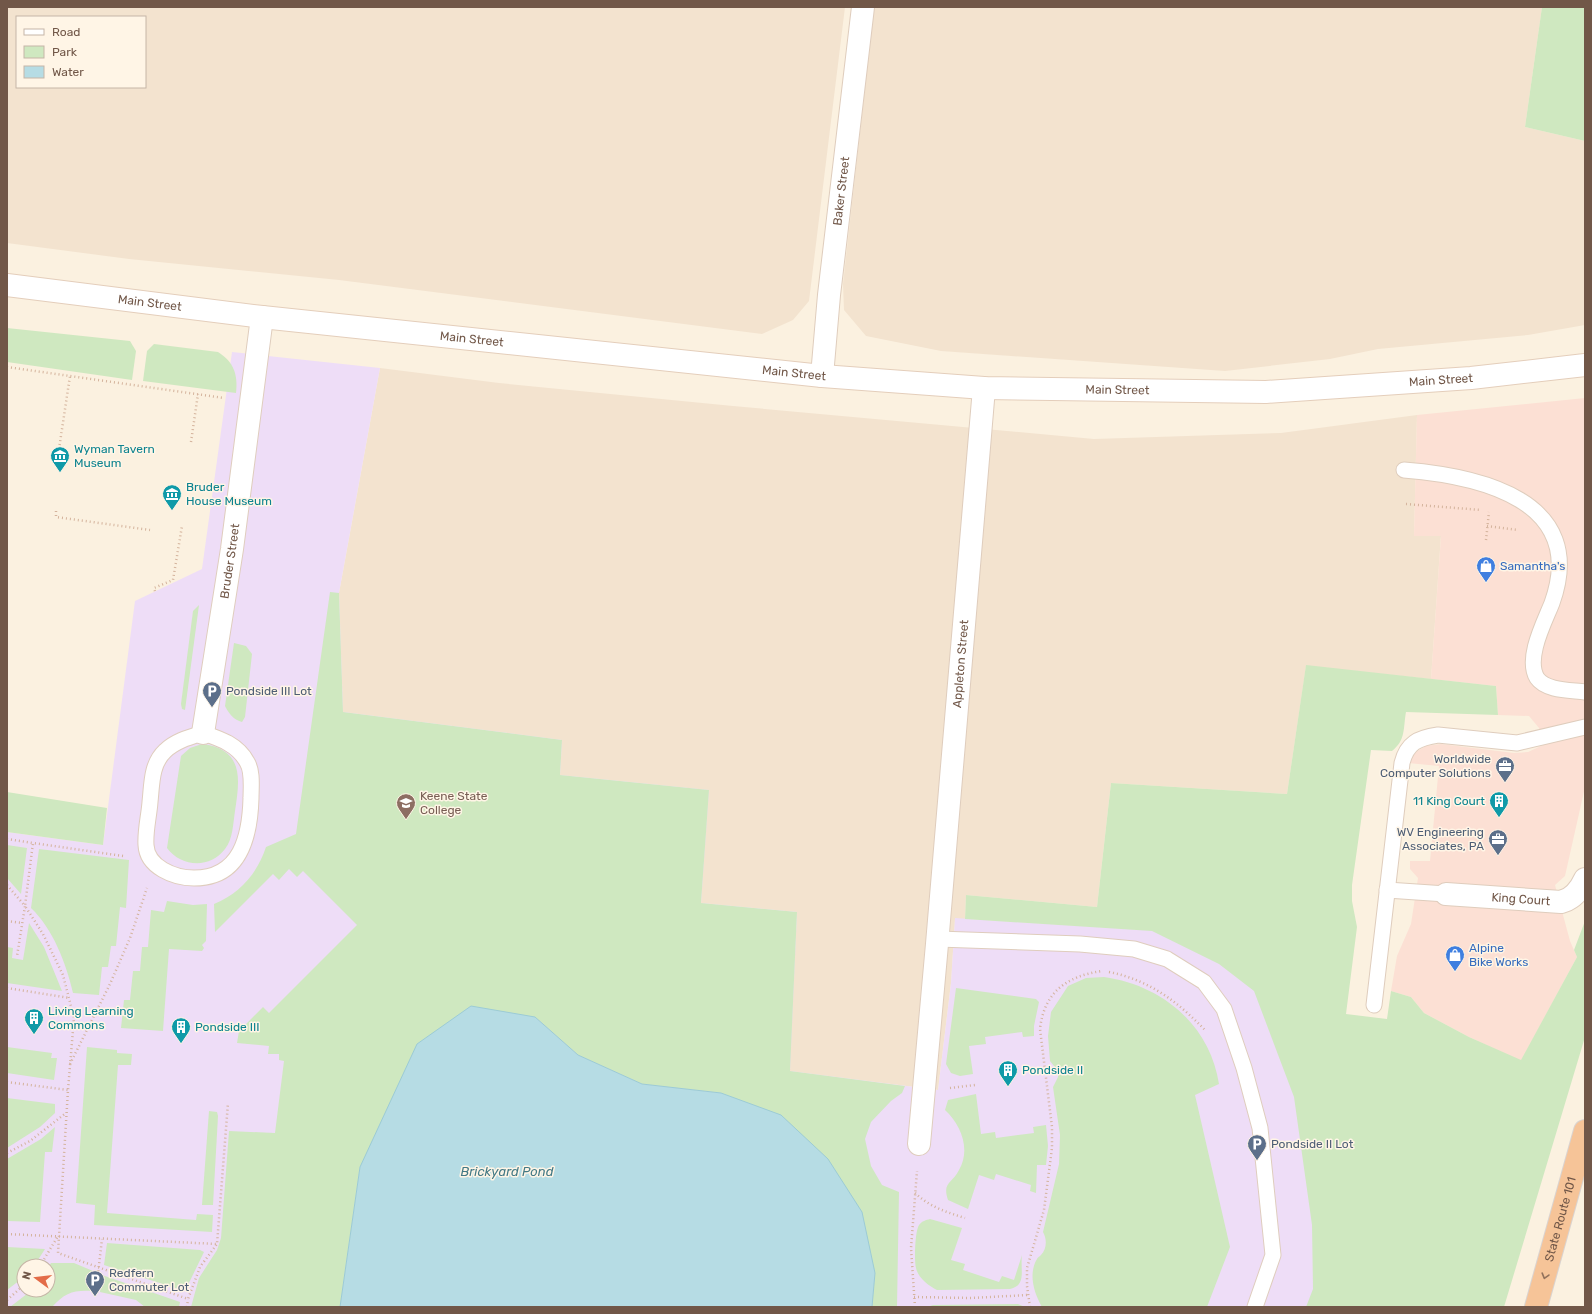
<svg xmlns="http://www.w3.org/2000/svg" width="1592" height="1314" viewBox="0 0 1592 1314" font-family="Rubik,sans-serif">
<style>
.residential{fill:#f3e3cf;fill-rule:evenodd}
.commercial{fill:#fce0d4}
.education{fill:#eeddf7;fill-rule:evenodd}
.green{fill:#cfe8c0}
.water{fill:#b6dce4;stroke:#9ccbd5}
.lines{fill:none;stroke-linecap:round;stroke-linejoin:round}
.service-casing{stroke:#dfcdbd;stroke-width:17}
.minor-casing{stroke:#dfcdbd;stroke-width:24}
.secondary-casing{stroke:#e4cebb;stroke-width:24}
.trunk-casing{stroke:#dad3cf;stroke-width:24}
.path{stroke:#d4b39c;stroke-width:2.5;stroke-dasharray:1 3;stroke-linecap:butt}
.service{stroke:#fff;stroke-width:15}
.minor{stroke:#fff;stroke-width:22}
.secondary{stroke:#fff;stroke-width:22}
.trunk{stroke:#f6c498;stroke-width:22}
.oneway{stroke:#92725c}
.labels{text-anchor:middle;stroke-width:3;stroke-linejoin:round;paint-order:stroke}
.street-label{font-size:12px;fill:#715748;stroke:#fff5e6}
.culture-label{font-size:12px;fill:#0d838f;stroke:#fff5e6;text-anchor:start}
.shop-label{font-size:12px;fill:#366cbe;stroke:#fff5e6;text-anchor:start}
.service-label{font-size:12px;fill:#4e5e75;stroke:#fff5e6;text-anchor:start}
.education-label{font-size:12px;fill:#785e54;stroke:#fff5e6;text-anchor:start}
.water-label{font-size:13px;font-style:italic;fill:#437985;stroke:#fff5e6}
</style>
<rect width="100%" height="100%" fill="#fbf1e0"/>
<g class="residential">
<path d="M7,7H845L809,301L793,320L762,334L339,280L129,259L7,243ZM17,17H145V87H17Z"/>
<path d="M874,7H1542L1525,127L1585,141V325L1528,335L1378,349L1330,359L1225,371L941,351L866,336L844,310L843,284Z"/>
<path d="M380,368L499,383L733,406L1094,439L1281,433L1417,415L1414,536L1441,535L1431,679L1306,666L1287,794L1111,783L1097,907L966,895L965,919H955L951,983L938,1090L789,1071L797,912L701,903L708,790L560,775L562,740L343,712L339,593Z"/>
</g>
<path class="commercial" d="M1585,398V787L1565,876L1555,885L1570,941L1577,957L1521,1061L1469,1037L1424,1013L1411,997L1391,991L1397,956L1411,924L1418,878L1410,869V861H1430L1439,766L1408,763L1414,753L1426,746L1441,744L1514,753L1528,752L1543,745L1539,728L1529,716L1498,715L1496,686L1431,679L1441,536H1414L1417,415Z"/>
<path class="education" d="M232,352L380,368L339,593L343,712L562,740L560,775L709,790L701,903L797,912L790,1071L938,1090L951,983L955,918L1272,938L1357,1307H7V832L103,845L135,601L202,569ZM24,1266H48V1290H24Z"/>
<g class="green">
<path d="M1542,7H1585V141L1525,127Z"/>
<path d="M7,328L130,341L136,351L132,380L7,362Z"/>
<path d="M154,344L218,352C234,362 238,375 236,393L143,381L147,351Z"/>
<path d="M330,592L339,593L343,712L562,740L560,775L709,790L701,903L797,912L790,1071L905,1086L902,1093L891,1101L871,1122L865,1139L871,1166L882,1185L899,1192L897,1307H872L875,1273L721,1093L642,1084L578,1055L535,1017L360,1167L340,1307H191L199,1278L217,1250L221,1238L229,1131L275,1133L284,1061L279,1060V1054H268L269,1046L237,1043L239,1031L263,1007L269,1013L357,925L303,871L297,877L289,869L279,880L273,874L215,932L214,904C240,893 257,874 266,847L296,834Z"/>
<path d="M199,605L185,710L182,709L181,704L193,611Z"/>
<path d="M234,643L246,646L252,654L245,717L242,722C234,720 229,714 225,706Z"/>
<path d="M1306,665L1496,686L1498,715L1406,712C1403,729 1406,740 1392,751L1371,750L1352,885V901L1357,927L1346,1014L1387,1019L1391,991L1411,997L1424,1013L1469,1037L1521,1060L1577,957L1574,950L1585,921V1037L1504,1307H1306L1313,1289L1312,1225L1294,1097L1254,991L1219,964L1152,931L965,919L966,895L1097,907L1111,783L1287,794Z"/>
<path d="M202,744C244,749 240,779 235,811C233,824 233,839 225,849C210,869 181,867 167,848L181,756L190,748Z"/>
<path d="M7,792L107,808L103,845L7,832Z"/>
<path d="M7,845L27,848L21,894L7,878Z"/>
<path d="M39,849L129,860L126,908L120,907L116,946H111L108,967H102L99,995L73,993C66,963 53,929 31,908Z"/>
<path d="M167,901L193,905L207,904L206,941L202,945L204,948L202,951L169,949L163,1031L121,1028L124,1000H130L133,971H140L142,947H148L151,910L164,912Z"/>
<path d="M29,923L44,947L62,991L7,983V947L13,948L12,958L23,960Z"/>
<path d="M1104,977C1162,985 1210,1025 1219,1084L1195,1095L1230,1247L1207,1307H1042C1034,1293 1028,1274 1037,1259C1038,1257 1039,1257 1041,1255C1047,1249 1047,1239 1043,1232L1059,1164L1060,1135L1053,1087L1058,1077V1071L1050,1061L1048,1036L1051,1012L1068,986L1086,978Z"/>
<path d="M956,988L1036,999L1039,1002L1034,1026V1036L1023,1037L1022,1032L985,1037L986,1044L969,1046L973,1074L960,1076L951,1073L946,1064Z"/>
<path d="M7,1047L52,1053L51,1058H57L54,1080L7,1073Z"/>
<path d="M87,1047L117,1050V1053L132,1054L131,1065H118L107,1213L196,1220L197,1214L213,1215L212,1232L94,1225L95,1205L76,1203Z"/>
<path d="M976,1094L981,1134L995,1132L996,1138L1034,1133L1033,1127L1046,1125L1048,1146L1046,1165H1037L1036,1193L1030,1191L1031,1185L996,1174L994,1180L979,1175L968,1209L948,1200C942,1182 952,1184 959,1170C971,1149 961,1125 945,1110L948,1100Z"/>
<path d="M7,1098L55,1104V1113L40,1127L7,1148Z"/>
<path d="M209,1111L217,1112L218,1116L213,1205H202Z"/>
<path d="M55,1127L52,1152H45L40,1222L7,1221V1159L41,1139Z"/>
<path d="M930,1219L962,1228L951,1260L965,1264L963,1270L999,1282L1002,1276L1014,1280L1022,1255C1020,1270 1027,1285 1010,1289L937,1290C929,1286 918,1278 916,1268C914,1261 915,1231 919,1225C922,1221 926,1220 930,1219Z"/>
<path d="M107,1243L200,1250L204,1252L186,1289L181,1290L104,1265Z"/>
<path d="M7,1247L45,1249L34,1266H24V1277L7,1290Z"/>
<path d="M51,1263H74L93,1271L92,1291C73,1290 65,1293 52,1307H10L32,1290H48V1268Z"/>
<path d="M102,1275L180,1302L179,1307H145L136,1300L100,1292Z"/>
<path d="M1018,1304L1025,1307H927L933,1305Z"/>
</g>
<path class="water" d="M471,1006L535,1017L578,1055L642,1084L721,1093L781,1115L828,1159L862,1212L875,1273L872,1307H340L360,1167L417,1044Z"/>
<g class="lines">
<g class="service-casing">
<g id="service">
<path d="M1404,470C1479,476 1589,500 1552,603C1545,621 1525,658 1537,678C1546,691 1571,690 1585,692"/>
<path d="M203,733C221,739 238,745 247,762C253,771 251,788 251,798C250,836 241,878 194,878C174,878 147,867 146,845C145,831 149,816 150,802C152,784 151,764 165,751C175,741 190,737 203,733Z"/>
<path d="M1387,890L1446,894"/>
<path d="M938,939L1080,944L1134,949L1167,959L1204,982L1224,1009L1244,1068L1260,1128L1273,1255L1255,1307"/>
<path d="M1374,1005L1402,763C1407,743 1418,738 1438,735L1517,743L1585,727"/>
</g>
</g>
<g class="minor-casing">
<g id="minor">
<path id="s1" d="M822,376L829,295L863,7"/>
<path id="s2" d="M203,733L232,549L262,317"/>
<path id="s3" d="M1446,894L1561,902C1573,899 1580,890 1585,879"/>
<path id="s4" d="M919,1144L937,944L984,388"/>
</g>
</g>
<g class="secondary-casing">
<g id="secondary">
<path id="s5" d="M7,285L262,317L822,376L984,388L1266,392L1471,378L1585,365"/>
</g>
</g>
<g class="trunk-casing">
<g id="trunk">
<path id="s6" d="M1536,1307L1585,1131"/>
</g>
</g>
<g class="path">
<path d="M7,367L224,398"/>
<path d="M191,442L198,394"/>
<path d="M59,449L70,376"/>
<path d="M1406,504L1481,510"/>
<path d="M56,511V517L150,530"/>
<path d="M1487,526L1518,530"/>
<path d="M1486,540L1489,512"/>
<path d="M155,591L154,588L173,580L182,526"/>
<path d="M7,839L33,843"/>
<path d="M123,856L33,843L25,906L43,934L63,975L74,1018L68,1090L58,1253L188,1299L200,1267L217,1244"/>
<path d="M7,885L25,906L17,956"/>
<path d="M7,921L22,923"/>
<path d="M1109,972C1149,980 1177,1001 1205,1030"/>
<path d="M7,988L70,998"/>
<path d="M70,1064L110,984L130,938L147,888"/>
<path d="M7,1082L68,1090"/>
<path d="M950,1088L975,1085"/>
<path d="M7,1153L30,1141L66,1113"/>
<path d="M915,1193C930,1207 946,1212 965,1218"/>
<path d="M7,1234L217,1244L228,1103"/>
<path d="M40,1266L58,1236"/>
<path d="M96,1291L102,1239"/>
<path d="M914,1297L971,1298L1028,1295"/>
<path d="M7,1300L24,1285"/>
<path d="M187,1307L188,1299"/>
<path d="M915,1307L911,1248L917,1171"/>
<path d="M1030,1307L1027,1286V1268L1044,1210L1052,1148V1127L1040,1029C1044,992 1067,976 1102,971"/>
</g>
<use href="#service" class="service"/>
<use href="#minor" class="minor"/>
<use href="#secondary" class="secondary"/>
<use href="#trunk" class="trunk"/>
</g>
<defs><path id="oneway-chevron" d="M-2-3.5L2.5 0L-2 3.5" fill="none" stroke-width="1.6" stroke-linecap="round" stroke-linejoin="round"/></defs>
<use class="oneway" href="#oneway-chevron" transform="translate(1545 1276) rotate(106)"/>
<defs>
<g id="museum-pin" transform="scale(1)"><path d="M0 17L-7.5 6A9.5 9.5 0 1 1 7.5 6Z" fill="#0f9aa8" stroke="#fff5e6"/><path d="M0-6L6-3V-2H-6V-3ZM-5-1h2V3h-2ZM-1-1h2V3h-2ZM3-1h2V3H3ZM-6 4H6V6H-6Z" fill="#fff"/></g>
<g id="shop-pin" transform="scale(1)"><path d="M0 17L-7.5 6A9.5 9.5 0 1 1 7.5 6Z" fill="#3f7fe0" stroke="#fff5e6"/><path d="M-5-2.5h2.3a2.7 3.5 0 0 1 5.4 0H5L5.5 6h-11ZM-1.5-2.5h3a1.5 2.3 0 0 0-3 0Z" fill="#fff"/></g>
<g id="parking-pin" transform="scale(1)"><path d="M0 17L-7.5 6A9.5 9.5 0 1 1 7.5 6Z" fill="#5c6f8a" stroke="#fff5e6"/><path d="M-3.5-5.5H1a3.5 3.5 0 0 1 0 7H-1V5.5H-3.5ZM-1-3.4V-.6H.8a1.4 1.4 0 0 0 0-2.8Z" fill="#fff"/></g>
<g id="office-pin" transform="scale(1)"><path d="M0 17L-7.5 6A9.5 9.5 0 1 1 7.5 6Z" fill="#5c6f8a" stroke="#fff5e6"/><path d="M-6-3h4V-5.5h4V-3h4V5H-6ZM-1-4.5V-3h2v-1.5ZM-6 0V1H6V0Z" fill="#fff"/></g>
<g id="building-pin" transform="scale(1)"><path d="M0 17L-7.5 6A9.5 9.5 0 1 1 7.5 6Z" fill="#0f9aa8" stroke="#fff5e6"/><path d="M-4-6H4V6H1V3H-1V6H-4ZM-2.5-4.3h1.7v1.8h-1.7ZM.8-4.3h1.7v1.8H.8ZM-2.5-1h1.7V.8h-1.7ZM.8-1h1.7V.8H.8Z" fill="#fff"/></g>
<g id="university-pin" transform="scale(1)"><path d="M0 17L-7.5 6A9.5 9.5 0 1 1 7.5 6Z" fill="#8d6e63" stroke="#fff5e6"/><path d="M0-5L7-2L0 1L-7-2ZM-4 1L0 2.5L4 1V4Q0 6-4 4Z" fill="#fff"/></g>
</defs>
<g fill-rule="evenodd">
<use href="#museum-pin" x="60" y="456"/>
<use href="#museum-pin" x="172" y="494"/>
<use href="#shop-pin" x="1486" y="566"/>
<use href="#parking-pin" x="212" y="691"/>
<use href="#office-pin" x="1505" y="766"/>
<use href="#building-pin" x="1499" y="801"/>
<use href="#university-pin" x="406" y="803"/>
<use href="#office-pin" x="1498" y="839"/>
<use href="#shop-pin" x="1455" y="955"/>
<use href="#building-pin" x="34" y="1018"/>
<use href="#building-pin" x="181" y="1027"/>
<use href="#building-pin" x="1008" y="1070"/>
<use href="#parking-pin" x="1257" y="1144"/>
<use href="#parking-pin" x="95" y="1280"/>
</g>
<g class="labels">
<g class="street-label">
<text dy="4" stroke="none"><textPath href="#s1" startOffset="186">Baker Street</textPath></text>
<text dy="4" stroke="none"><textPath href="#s5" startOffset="144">Main Street</textPath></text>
<text dy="4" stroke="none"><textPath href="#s5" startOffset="468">Main Street</textPath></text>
<text dy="4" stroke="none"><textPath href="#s5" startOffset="792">Main Street</textPath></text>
<text dy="4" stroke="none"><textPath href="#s5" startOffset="1440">Main Street</textPath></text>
<text dy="4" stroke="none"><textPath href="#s5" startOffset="1116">Main Street</textPath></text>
<text dy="4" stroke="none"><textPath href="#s2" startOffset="174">Bruder Street</textPath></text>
<text dy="4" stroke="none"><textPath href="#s4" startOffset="482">Appleton Street</textPath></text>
<text dy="4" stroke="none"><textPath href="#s3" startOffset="75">King Court</textPath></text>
<text dy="4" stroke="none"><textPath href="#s6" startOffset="91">State Route 101</textPath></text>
</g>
<g class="culture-label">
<text x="74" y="453">Wyman Tavern<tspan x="74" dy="14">Museum</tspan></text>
<text x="186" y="491">Bruder<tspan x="186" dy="14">House Museum</tspan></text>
<text x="1485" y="805" text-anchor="end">11 King Court</text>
<text x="48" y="1015">Living Learning<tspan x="48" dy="14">Commons</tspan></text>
<text x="195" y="1031">Pondside III</text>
<text x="1022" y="1074">Pondside II</text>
</g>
<g class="shop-label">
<text x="1500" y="570">Samantha's</text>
<text x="1469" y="952">Alpine<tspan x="1469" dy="14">Bike Works</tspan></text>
</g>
<g class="service-label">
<text x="226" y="695">Pondside III Lot</text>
<text x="1491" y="763" text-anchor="end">Worldwide<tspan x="1491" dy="14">Computer Solutions</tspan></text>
<text x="1484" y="836" text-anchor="end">WV Engineering<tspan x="1484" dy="14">Associates, PA</tspan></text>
<text x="1271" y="1148">Pondside II Lot</text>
<text x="109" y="1277">Redfern<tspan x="109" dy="14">Commuter Lot</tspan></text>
</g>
<g class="education-label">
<text x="420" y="800">Keene State<tspan x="420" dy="14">College</tspan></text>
</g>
<g class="water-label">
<text x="507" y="1176">Brickyard Pond</text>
</g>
</g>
<rect width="1592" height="1314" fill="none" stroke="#715748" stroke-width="16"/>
<rect x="16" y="16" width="130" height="72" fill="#fff5e6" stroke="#c6b6a7"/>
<rect x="24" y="29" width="20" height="6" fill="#ffffff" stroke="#c6b6a7"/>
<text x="52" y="36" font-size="12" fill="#715748">Road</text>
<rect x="24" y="46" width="20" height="12" fill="#cfe8c0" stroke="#c6b6a7"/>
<text x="52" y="56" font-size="12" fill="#715748">Park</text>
<rect x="24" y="66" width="20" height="12" fill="#b6dce4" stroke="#c6b6a7"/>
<text x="52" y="76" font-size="12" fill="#715748">Water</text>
<g transform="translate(36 1278) rotate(285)"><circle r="19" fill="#fff5e6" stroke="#c6b6a7"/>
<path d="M0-3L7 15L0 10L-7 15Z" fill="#e36c48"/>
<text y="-6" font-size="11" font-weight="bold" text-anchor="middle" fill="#715748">N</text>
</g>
</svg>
